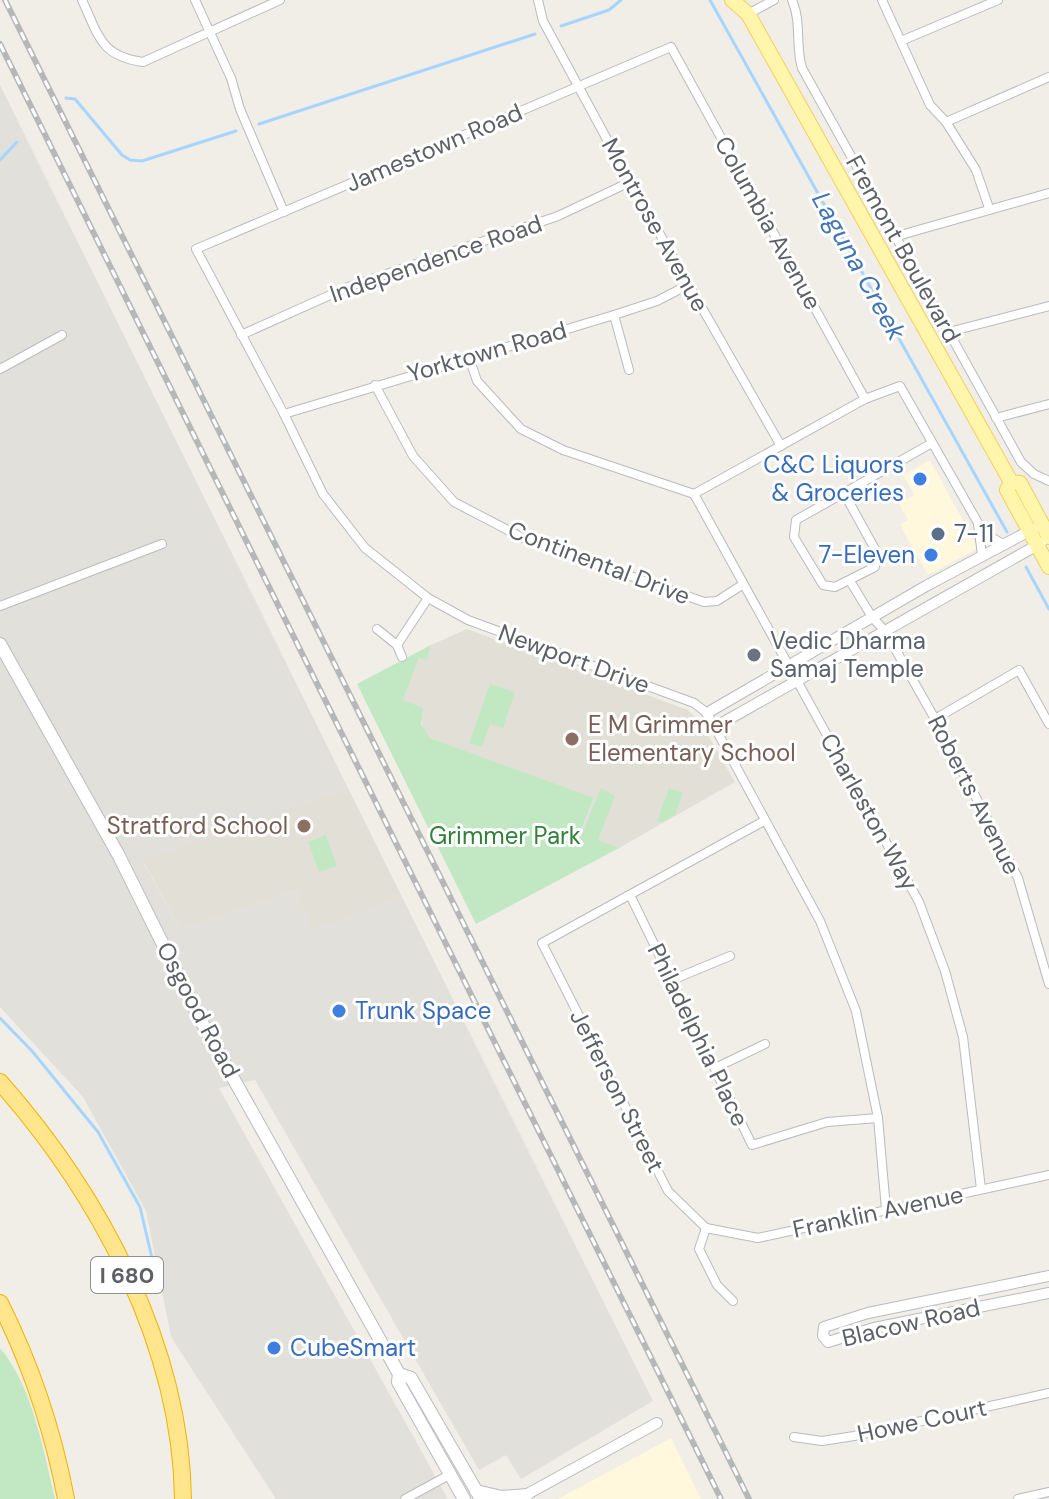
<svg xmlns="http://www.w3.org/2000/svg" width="1049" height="1499" viewBox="0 0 1049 1499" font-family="'DM Sans',sans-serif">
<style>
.commercial{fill:#fff8dc}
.industrial{fill:#e1e0da}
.education{fill:#e2e0d6}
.green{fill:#c2e8c3}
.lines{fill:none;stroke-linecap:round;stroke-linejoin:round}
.stream{stroke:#a6d5ff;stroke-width:3}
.minor-casing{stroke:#b8bbbf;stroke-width:10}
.tertiary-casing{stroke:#b8bbbf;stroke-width:12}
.secondary-casing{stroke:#b9bcc2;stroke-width:14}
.primary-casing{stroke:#f5cf5a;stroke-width:16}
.motorway-casing{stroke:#f5b200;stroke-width:18}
.minor{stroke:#fff;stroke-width:8}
.tertiary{stroke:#fff;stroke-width:10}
.secondary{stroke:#fff;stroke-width:12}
.primary{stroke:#fff5ab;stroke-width:14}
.motorway{stroke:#ffe68d;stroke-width:16}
.rail-casing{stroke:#b6b7b7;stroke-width:6}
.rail{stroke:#fff;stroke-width:3;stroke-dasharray:9;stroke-linecap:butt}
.shop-dot{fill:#3f7fe0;stroke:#fff;stroke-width:3}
.service-dot{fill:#5c6f8a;stroke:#fff;stroke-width:3}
.worship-dot{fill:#6b7280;stroke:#fff;stroke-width:3}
.education-dot{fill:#8d6e63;stroke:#fff;stroke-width:3}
.labels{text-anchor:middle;stroke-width:6;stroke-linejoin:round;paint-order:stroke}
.shield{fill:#fff;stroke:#8e9094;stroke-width:2}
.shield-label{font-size:22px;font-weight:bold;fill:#5d6166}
.street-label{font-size:24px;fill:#5d6166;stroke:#fff}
.shop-label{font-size:24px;fill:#366cbe;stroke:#fff;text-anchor:end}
.service-label{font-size:24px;fill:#4e5e75;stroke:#fff;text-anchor:start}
.worship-label{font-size:24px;fill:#5b616d;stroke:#fff;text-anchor:start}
.education-label{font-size:24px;fill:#785e54;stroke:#fff;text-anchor:start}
.park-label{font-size:24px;fill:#318139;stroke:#fff}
.water-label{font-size:26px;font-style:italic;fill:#4074b5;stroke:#fff}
</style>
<rect width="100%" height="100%" fill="#f0eee6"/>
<g class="commercial">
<path d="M930,460L977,546L975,550L928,575L900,525L908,520L899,504L914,495L903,475Z"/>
<path d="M671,1438L701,1499H558Z"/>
</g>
<path class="industrial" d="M0,85L348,788L143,862L181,930L297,890L311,929L402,897L653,1401L521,1479L506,1455L479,1470L255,1080L219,1088L448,1499H276L171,1337L146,1211L83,1097L0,1007Z"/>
<g class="education">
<path d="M467,629L688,710L701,723L735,782L619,848L579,836L594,799L430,738L424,731L420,716L403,700L419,658L427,659L431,645Z"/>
<path d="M348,788L402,897L311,930L297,890L181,930L143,861Z"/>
</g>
<g class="green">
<path d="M431,645L427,660L419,658L403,700L423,708L421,724L430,738L594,798L579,835L581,837L601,788L615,796L598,840L619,848L476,924L357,684Z"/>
<path d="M490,684L515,692L503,728L490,724L482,747L469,743Z"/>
<path d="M669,788L683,793L675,815L663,822L657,821Z"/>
<path d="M326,835L337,866L319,872L308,842Z"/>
<path d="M0,1348C32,1385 44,1452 55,1499H0Z"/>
</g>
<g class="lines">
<g class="stream">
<path d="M710,0L1007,532"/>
<path d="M561,26L609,10L621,0"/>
<path d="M66,98L75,99L122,155L130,160L142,161L236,131"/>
<path d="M259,124L535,34"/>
<path d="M0,160L17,142"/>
<path d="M1026,567L1049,609"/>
<path d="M0,1018L32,1051L98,1132L140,1207L155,1271"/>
</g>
<g class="minor-casing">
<g id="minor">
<path d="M82,0C99,36 100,56 143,62L280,0"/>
<path d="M195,0L231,78L240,109L284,212"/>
<path d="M538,0L543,21L630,182L781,446"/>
<path d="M792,0C802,23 795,45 802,68L1021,462L1034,474L1049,481"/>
<path d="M882,0L930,105L946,122L976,170L989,208"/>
<path d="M748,14L774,0"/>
<path d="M901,41L998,0"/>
<path d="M946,122L1049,77"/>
<path d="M897,236L1049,193"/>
<path d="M614,315L629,370"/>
<path d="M949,332L1049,306"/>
<path d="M241,335L348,287L558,216L630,182"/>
<path d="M469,357L477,381L521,429L563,450L694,494L919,902L945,971L963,1037L981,1189"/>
<path d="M0,369L62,335"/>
<path d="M375,385L413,456L454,502L523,538L704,602L717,601L742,585"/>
<path d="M865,399L671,47L196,249L284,414L323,494L365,548L428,598L468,620L694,703L707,713L820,921L856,1011L878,1118L886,1209"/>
<path d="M284,414L614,315L657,301L688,285"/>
<path d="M996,418L1049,404"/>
<path d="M844,493L876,551L875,567L835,587L823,585L794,537L796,520L932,443"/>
<path d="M694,494L865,399L900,386L978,523L991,537L1003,544"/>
<path d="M978,524L982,555"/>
<path d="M850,581L872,617L885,631L935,719L1018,878L1049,984"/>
<path d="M0,606L162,544"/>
<path d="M377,629L397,645"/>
<path d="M402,657L397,645L428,598"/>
<path d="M935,719L1019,670L1049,724"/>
<path d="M630,895L752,1145L827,1122L878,1118"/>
<path d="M672,980L730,956"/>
<path d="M715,1068L765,1044"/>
<path d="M706,1228L668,1191L542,943L764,821"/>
<path d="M706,1228L758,1238L1049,1175"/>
<path d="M706,1228L699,1249L717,1285L733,1301"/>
<path d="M794,1437L822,1441L854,1436L1049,1393"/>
<path d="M405,1499L451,1474"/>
<path d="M1018,1499L1049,1492"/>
</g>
</g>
<g class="tertiary-casing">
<g id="tertiary">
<path d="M707,713L926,586L1033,529"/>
<path d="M715,727L1041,543"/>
<path d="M1049,1276L868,1313L824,1327L823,1336L828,1342L874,1328L1049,1293"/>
<path d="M522,1497L657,1423"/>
</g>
</g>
<g class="secondary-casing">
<g id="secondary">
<path d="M0,644L119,856L200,1019L399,1374L398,1382L464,1499"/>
<path d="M399,1374L411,1378L481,1499"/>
<path d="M476,1491L502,1497L527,1495"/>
</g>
</g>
<g class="primary-casing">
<g id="primary">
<path d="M732,0L748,14L1011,482L1020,483L1049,537"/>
<path d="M1011,482L1007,490L1049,567"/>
</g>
</g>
<g class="motorway-casing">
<g id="motorway">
<path d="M0,1082C100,1195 181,1346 183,1499"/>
<path d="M0,1303C31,1365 53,1430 66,1499"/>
</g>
</g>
<use href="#minor" class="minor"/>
<use href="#tertiary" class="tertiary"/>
<use href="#secondary" class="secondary"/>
<use href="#primary" class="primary"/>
<use href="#motorway" class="motorway"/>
<g class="rail-casing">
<g id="rail">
<path d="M5,0L749,1499"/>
<path d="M0,44L721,1499"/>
</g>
</g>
<use href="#rail" class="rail"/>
</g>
<g class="shop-dot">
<circle cx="920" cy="479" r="8"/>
<circle cx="931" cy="555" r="8"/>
<circle cx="339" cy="1011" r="8"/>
<circle cx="274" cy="1348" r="8"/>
</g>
<circle class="service-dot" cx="938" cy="534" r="8"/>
<circle class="worship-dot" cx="754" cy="655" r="8"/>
<g class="education-dot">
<circle cx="572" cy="739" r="8"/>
<circle cx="304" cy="826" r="8"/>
</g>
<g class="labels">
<rect class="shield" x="91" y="1257" width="72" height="36" rx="6"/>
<g class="shield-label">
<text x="127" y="1283">I 680</text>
</g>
<g class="street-label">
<text transform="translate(434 148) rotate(-23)" y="8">Jamestown Road</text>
<text transform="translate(768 223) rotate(61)" y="8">Columbia Avenue</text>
<text transform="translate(655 225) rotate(61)" y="8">Montrose Avenue</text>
<text transform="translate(903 249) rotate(61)" y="8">Fremont Boulevard</text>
<text transform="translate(436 259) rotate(-19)" y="8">Independence Road</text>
<text transform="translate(487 352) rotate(-16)" y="8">Yorktown Road</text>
<text transform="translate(599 563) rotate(21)" y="8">Continental Drive</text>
<text transform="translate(574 659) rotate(20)" y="8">Newport Drive</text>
<text transform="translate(974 795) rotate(63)" y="8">Roberts Avenue</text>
<text transform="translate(869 812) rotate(61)" y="8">Charleston Way</text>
<text transform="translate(198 1010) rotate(62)" y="8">Osgood Road</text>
<text transform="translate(698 1035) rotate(64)" y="8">Philadelphia Place</text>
<text transform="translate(617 1091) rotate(63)" y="8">Jefferson Street</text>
<text transform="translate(878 1212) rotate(-12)" y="8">Franklin Avenue</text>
<text transform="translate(911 1323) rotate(-13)" y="8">Blacow Road</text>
<text transform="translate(922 1421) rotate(-12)" y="8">Howe Court</text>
</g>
<g class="shop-label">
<text x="904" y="473">C&amp;C Liquors<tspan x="904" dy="28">&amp; Groceries</tspan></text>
<text x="915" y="563">7-Eleven</text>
<text x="355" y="1019" text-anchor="start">Trunk Space</text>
<text x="290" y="1356" text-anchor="start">CubeSmart</text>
</g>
<g class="service-label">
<text x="954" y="542">7-11</text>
</g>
<g class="worship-label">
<text x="770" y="649">Vedic Dharma<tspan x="770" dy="28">Samaj Temple</tspan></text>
</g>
<g class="education-label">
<text x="588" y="733">E M Grimmer<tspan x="588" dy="28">Elementary School</tspan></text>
<text x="288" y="834" text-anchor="end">Stratford School</text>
</g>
<g class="park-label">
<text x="505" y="844">Grimmer Park</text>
</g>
<g class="water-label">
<text transform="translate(859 266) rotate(61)" y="9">Laguna Creek</text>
</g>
</g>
</svg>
